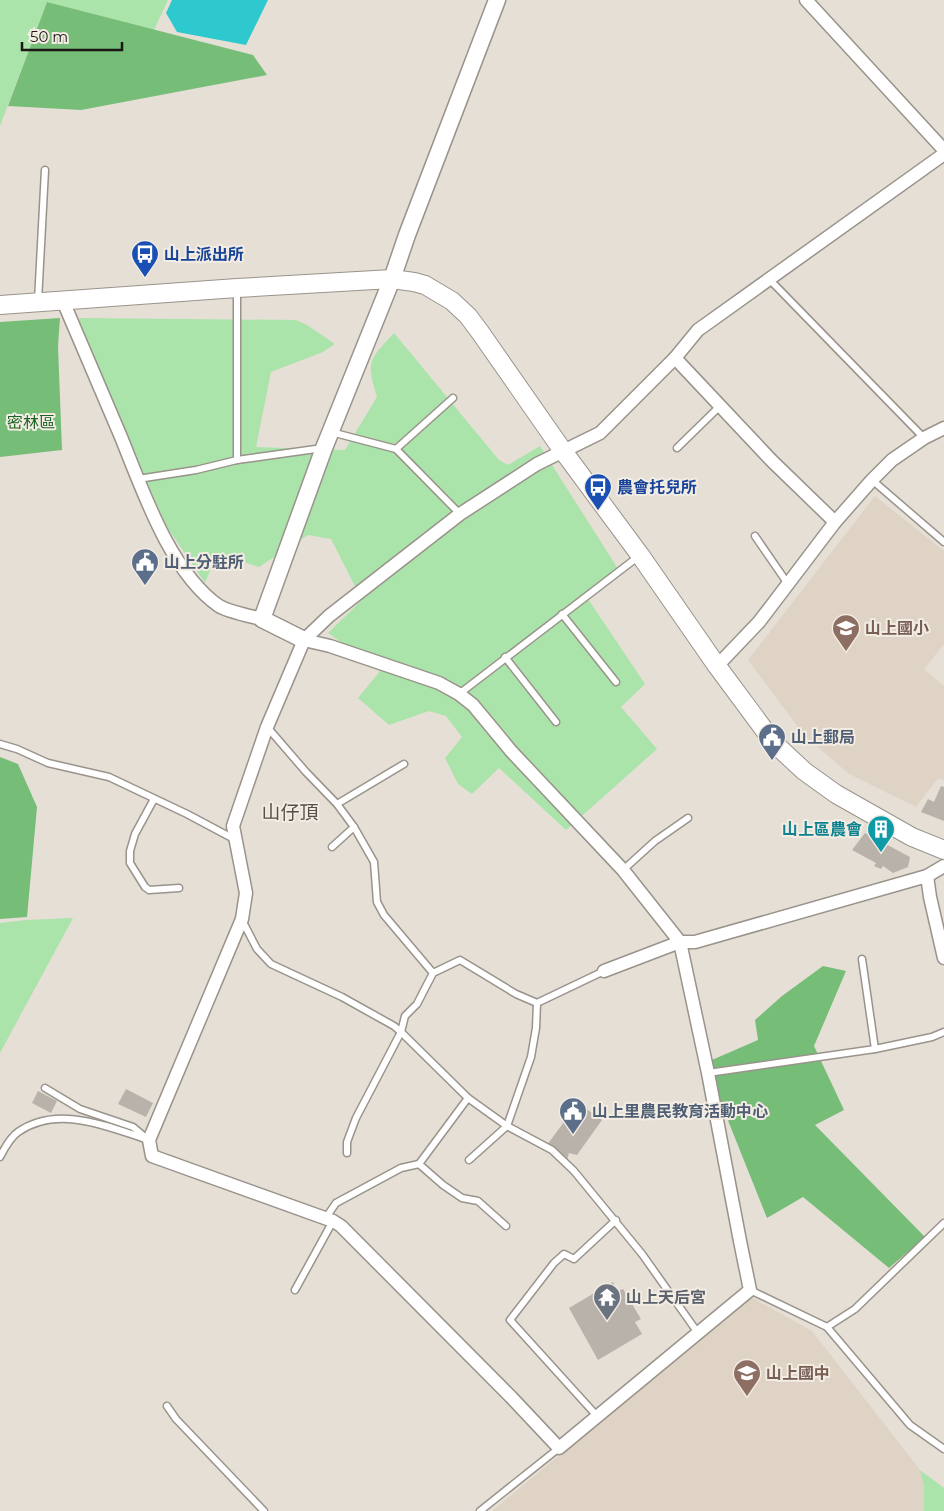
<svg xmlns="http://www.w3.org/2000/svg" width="944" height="1511" viewBox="0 0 944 1511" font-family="Montserrat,'Noto Sans TC',sans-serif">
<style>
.built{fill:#ded3c4}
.green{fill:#aae4aa}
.forest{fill:#76bd78}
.water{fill:#2ec9cf}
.building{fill:#b9b2aa}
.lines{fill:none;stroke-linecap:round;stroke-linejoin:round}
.service-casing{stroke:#99938b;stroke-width:9}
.minor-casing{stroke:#99938b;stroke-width:15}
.tertiary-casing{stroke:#99938b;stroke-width:19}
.secondary-casing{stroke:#99938b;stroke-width:20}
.service{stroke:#fff;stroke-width:6}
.minor{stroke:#fff;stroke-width:12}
.tertiary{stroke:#fff;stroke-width:16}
.secondary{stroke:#fff;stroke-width:18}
.labels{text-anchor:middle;stroke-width:4;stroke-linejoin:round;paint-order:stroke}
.transit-label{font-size:16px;font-weight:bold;fill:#164399;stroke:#f3ece3;text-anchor:start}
.park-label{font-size:16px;fill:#1c6424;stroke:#f3ece3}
.service-label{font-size:16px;font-weight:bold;fill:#4e5e75;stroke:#f3ece3;text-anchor:start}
.education-label{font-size:16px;font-weight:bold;fill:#785e54;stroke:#f3ece3;text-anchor:start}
.culture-label{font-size:16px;font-weight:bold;fill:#0d838f;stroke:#f3ece3;text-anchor:end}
.worship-label{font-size:16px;font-weight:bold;fill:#5b616d;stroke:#f3ece3;text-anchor:start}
.quarter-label{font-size:19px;fill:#555049;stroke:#f3ece3}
</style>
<rect width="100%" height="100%" fill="#e5dfd6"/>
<g class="built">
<path d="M875,496L944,551V644L924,669L944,686V780L938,778L916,807L849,774L804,735L748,660Z"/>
<path d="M751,1297L812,1331L920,1470L924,1486V1511H492Z"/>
</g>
<g class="green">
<path d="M0,0H168L154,30L47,2L0,126Z"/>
<path d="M79,318L296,320L307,325L335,344L323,352L271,372L256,447L345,450L377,397C366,361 369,360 394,333L499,460L508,465L540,446L620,572L586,596L645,684L621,707L657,749L566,830L499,768L472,794L458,784L445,758L462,737L446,716L429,711L389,725L358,698L381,670L328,633L362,600L331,539L308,535L259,567L217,553L205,583L167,527L82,339Z"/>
<path d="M73,918L0,1053V923L26,920Z"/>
<path d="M920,1470L944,1488V1511H924V1486Z"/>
</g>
<g class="forest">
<path d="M47,2L253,55L267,75L81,110L8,106Z"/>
<path d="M60,318L58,346L62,450L0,457V322Z"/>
<path d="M0,757L18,764L37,807L27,917L0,919Z"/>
<path d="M823,966L846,971L814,1046L844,1110L815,1125L925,1237L889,1268L803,1197L767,1218L705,1063L758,1040L755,1020L782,996Z"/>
</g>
<path class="water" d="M172,0H268L246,45L177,32L166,13Z"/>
<g class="building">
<path d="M941,786L944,787V821L921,812L928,799L934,802Z"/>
<path d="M865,833L910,857L908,867L893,873L883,866L881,869L874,866L876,863L852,850Z"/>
<path d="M126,1089L153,1103L146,1117L118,1104Z"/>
<path d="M38,1091L57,1101L51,1113L32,1103Z"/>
<path d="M578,1103L602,1120L577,1155L569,1153L567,1160L547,1145Z"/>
<path d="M613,1282L618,1291L623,1289L641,1319L635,1322L642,1334L598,1360L569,1308Z"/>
</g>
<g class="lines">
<g class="service-casing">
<g id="service">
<path d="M769,279L924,438"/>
<path d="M38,301L45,170"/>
<path d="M331,432L396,449L460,514"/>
<path d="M677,448L720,406"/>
<path d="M396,449L453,398"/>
<path d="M237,460V289"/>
<path d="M138,479L196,470L237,460L323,448"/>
<path d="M872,480L944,542"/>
<path d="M755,536L788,584"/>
<path d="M562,614L616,682"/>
<path d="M505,657L556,722"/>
<path d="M459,694L639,556"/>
<path d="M268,728L306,772L337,804L354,827L374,862L377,902L384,915L433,973"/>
<path d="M0,744L17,749L48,763L109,777L187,814L234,839"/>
<path d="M154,799L135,834L130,851V863L145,887L149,890L179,888"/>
<path d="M337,804L404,764"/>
<path d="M332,847L354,827"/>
<path d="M623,870L655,841L688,818"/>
<path d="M242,920L257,949L271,964L342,997L394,1026L401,1032L468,1098L507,1126L552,1150L574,1171L642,1254L698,1333"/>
<path d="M862,959L875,1049"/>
<path d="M708,1073L875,1049L932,1037L944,1032"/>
<path d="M45,1088L80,1109L133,1127L146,1138"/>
<path d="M347,1153V1142L356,1118L401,1032L405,1016L417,1004L433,973L460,960L516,994L537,1003L604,971"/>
<path d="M0,1157C4,1149 11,1137 18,1132C58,1104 108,1127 149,1140"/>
<path d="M469,1160L507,1126L531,1057L536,1028L537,1003"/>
<path d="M419,1164L468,1098"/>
<path d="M325,1219L336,1203L401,1168L419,1164L443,1185L462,1198L478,1201L506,1226"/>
<path d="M295,1290L333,1221"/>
<path d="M750,1290L827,1327L855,1309L944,1223"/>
<path d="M827,1327L910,1425L944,1449"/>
<path d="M167,1406L176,1419L264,1511"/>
<path d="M597,1416L510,1320L554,1263L564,1254L574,1259L616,1220"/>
<path d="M480,1511L559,1448"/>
</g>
</g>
<g class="minor-casing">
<g id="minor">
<path d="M806,0L944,150"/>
<path d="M63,301C82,346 102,392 121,437C143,491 170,572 219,606C229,612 250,616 262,619"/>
<path d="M675,358L772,461L835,522"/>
<path d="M304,640L330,646L439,683L459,694L473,705L511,751L623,870L680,942H695L927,876L944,866"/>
<path d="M717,666L759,622L835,522L872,480L892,460L924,438L944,428"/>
<path d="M927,876L930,897L944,958"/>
<path d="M604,971L680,942L708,1073L740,1241L750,1290L559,1448L511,1397L341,1226L333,1221L152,1156L149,1140L242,919L246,893L233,826L267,727L304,640L329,616L460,514L537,464L600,433L675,358L698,330L944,154"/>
</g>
</g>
<g class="tertiary-casing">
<path id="tertiary" d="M304,640L262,619L324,448L392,279L407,235L497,0"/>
</g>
<g class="secondary-casing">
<path id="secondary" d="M0,305L237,288L392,279L414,282L425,285L452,301L468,316L480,332L563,451L640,555L717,666L774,743L804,771L836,794L912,837L944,850"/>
</g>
<use href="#service" class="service"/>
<use href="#minor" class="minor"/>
<use href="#tertiary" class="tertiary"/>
<use href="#secondary" class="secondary"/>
</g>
<defs>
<g id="bus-pin" transform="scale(1.4375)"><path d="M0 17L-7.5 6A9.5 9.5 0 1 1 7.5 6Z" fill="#1a4fb4" stroke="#f3ece3"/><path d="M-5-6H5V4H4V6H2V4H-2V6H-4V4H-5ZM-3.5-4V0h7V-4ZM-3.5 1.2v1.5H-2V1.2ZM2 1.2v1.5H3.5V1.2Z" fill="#fff"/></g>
<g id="civic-pin" transform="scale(1.4375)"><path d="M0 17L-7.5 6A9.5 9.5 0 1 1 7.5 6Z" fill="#5c6f8a" stroke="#f3ece3"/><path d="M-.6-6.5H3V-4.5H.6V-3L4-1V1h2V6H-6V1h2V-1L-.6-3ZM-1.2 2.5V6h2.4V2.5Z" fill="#fff"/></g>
<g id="school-pin" transform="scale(1.4375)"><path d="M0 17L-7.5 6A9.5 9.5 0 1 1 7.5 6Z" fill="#8d6e63" stroke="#f3ece3"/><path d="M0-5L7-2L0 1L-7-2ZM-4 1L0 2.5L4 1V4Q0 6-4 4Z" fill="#fff"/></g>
<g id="building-pin" transform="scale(1.4375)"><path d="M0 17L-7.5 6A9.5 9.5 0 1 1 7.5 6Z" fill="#0f9aa8" stroke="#f3ece3"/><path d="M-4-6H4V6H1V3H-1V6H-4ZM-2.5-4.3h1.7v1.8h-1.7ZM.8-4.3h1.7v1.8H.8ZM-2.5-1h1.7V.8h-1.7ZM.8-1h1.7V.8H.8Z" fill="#fff"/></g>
<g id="temple-pin" transform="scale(1.4375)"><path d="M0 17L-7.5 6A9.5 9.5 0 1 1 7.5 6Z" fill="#6b7280" stroke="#f3ece3"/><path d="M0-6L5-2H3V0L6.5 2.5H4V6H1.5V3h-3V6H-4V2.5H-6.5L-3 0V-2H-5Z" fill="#fff"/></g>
</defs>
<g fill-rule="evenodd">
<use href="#bus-pin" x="145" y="254"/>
<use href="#bus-pin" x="598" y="487"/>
<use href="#civic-pin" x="145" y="562"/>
<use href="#school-pin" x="846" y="628"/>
<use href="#civic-pin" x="772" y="737"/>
<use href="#building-pin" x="881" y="829"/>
<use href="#civic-pin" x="573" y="1111"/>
<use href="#temple-pin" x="607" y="1297"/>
<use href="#school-pin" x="747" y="1373"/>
</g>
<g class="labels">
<g class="transit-label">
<text x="164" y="260">山上派出所</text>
<text x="617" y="493">農會托兒所</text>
</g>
<g class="park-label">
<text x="31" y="428">密林區</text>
</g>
<g class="service-label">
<text x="164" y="568">山上分駐所</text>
<text x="791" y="743">山上郵局</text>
<text x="592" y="1117">山上里農民教育活動中心</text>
</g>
<g class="education-label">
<text x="865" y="634">山上國小</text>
<text x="766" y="1379">山上國中</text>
</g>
<g class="culture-label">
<text x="862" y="835">山上區農會</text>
</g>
<g class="worship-label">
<text x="626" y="1303">山上天后宮</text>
</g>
<g class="quarter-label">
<text x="290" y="819">山仔頂</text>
</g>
</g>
<path d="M22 42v8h100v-8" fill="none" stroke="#1a1715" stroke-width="2.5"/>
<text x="30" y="42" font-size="15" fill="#1a1715" stroke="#f3ece3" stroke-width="4" paint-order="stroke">50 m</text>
</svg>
